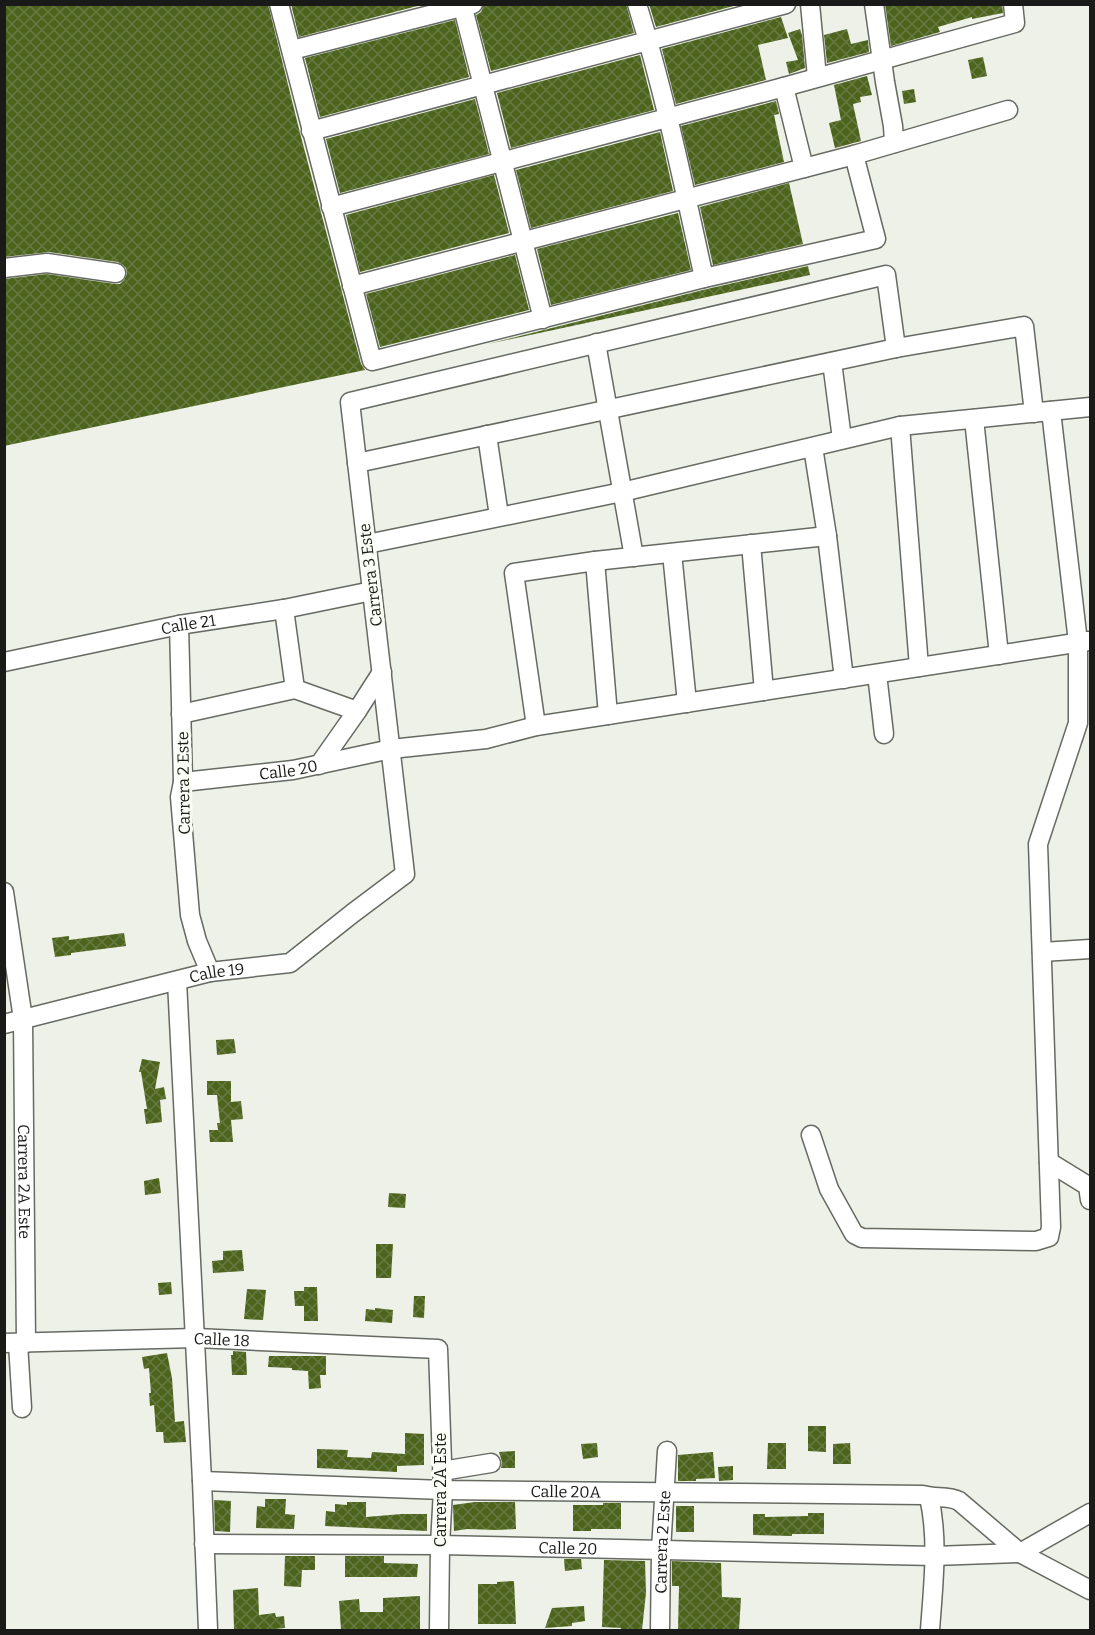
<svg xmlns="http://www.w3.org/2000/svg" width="1095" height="1635" viewBox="0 0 1095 1635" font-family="Bitter,serif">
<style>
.building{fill:url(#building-cross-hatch)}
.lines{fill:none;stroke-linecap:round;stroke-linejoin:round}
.minor-casing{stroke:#666a62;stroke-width:21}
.minor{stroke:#fff;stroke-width:18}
.labels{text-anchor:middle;stroke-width:6;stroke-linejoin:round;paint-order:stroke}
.street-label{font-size:16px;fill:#1a1b18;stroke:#fafef4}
</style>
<defs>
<pattern id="building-cross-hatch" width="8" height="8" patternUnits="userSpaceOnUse" patternTransform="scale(1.5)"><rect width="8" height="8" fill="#4d641c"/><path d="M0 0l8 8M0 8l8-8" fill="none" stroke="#687a44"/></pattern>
</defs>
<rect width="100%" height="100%" fill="#edf1e7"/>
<g class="building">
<path d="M4,4H268L300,133L361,364L365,370L4,446V279L47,274L115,284H120L124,280L127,274L126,268L123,265L118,262L49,252L4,257Z"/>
<path d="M291,4H425L299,37Z"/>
<path d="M484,4H626L634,33L491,71L476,15L481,12Z"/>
<path d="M649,4H741L656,27Z"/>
<path d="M885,4H1002L1003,13L972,19V17L938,27L940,32L891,46Z"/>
<path d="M781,17L788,38L758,45L766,80L676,104L662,49Z"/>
<path d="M455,20L469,77L320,117L305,58Z"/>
<path d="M800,29L802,35L805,68L789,74L786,62L798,60L788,33Z"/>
<path d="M847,29L851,44L868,40L869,52L827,63L824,35Z"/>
<path d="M640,55L654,110L511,148L497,93Z"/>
<path d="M983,57L987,76L972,79L968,60Z"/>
<path d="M867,76L872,95L860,97L861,102L853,104L861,141L835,148L829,123L841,120L834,85Z"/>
<path d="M914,89L916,102L904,104L902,91Z"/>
<path d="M475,99L489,154L340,193L326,139Z"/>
<path d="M776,101L779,114L774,115L784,162L695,185L681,126Z"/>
<path d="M660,132L673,191L531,228L516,170Z"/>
<path d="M494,175L509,233L360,272L346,215Z"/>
<path d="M789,183L803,244L713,265L700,207Z"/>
<path d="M678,213L691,270L551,305L537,249Z"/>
<path d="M515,255L529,310L380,347L366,294Z"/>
<path d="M808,266L810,275L488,344L707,289Z"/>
<path d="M124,933L126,946L71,953V955L55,957L52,938L69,936V940Z"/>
<path d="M234,1039L236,1053L217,1055L216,1040Z"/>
<path d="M142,1059L160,1062L155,1089L164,1087L166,1099L160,1100L162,1122L146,1124L144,1109H147L141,1072H139Z"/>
<path d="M207,1081H231V1102L241,1101L243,1119L231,1120L233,1142H210L209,1130H218L217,1123H220L217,1095H207Z"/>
<path d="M159,1178L161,1193L145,1195L144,1181Z"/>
<path d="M389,1193L406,1194L405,1208L388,1207Z"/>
<path d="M376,1244H393L391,1278H376Z"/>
<path d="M242,1250L244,1271L213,1273L212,1261L223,1260V1251Z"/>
<path d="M171,1282L172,1294L159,1295L158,1283Z"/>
<path d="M304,1287H317L318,1321H304V1306H295L294,1291H304Z"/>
<path d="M247,1289L266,1290L263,1320L244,1319Z"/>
<path d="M414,1296H425L424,1318L413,1317Z"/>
<path d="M375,1308L393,1310L392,1323L365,1321L366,1309L375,1310Z"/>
<path d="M233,1351L246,1352L247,1375H232L231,1355H233Z"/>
<path d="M167,1353L172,1378L175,1422L184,1421L186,1442L164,1443L163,1432H156L154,1405L150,1406L149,1393H151L149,1368L144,1369L142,1357Z"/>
<path d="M269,1356H326V1375H320L321,1388L309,1389L308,1371L292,1370V1368L268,1367Z"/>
<path d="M808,1426H826V1452L808,1451Z"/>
<path d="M405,1433L424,1434V1465L397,1466V1472L317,1468V1449L348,1450L347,1457L371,1458L372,1452L405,1454Z"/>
<path d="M597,1443L598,1457L583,1459L581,1444Z"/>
<path d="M768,1443H786V1469H767Z"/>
<path d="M850,1443L851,1464H833V1444Z"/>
<path d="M515,1451V1468H501L502,1462L499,1452Z"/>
<path d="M713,1452L715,1478L696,1479V1481H678V1455Z"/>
<path d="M733,1466V1480L719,1481L718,1467Z"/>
<path d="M265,1499H286L285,1514L295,1515L294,1529L256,1528L257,1506L265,1507Z"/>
<path d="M214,1500L231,1501L230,1532L215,1531Z"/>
<path d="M347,1502H366V1517L402,1514H427V1531L325,1526L326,1511L335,1512V1504L347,1505Z"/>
<path d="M475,1502H515L516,1529L497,1530L467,1529L454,1531L453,1505Z"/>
<path d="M603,1503H621V1529H591V1531H573V1505H603Z"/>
<rect x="676" y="1506" width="18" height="26"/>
<path d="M808,1513H824V1534H792V1536L753,1535V1514H765V1517L808,1516Z"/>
<path d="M285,1556H315V1570H302L301,1587L284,1586Z"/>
<path d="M345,1556H384V1563L418,1564L417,1577H345Z"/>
<path d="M564,1559H581L582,1569L565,1571Z"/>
<path d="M604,1560L645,1561L646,1593L642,1630H621V1628L602,1627Z"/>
<path d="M672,1561L721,1563L722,1597L741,1598L739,1630H678L679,1586H672Z"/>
<path d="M514,1581L516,1624H478V1584H497V1582Z"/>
<path d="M258,1588L259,1615L275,1613L276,1617L284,1616L285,1628L264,1630H234L233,1590Z"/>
<path d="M420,1596V1630H341L339,1601L359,1599L360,1612H383V1598Z"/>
<path d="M584,1606L585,1621L572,1623V1626L545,1628L552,1608Z"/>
</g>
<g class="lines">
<g class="minor-casing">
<g id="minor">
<path d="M279,4L372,361L704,278L876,239L854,155"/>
<path d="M462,4L543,319"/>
<path d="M637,4C665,94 684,187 704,278"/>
<path d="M810,4L817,77"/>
<path d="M874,4L885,82L893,126L894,143"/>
<path d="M292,50L473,4"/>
<path d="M784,87L804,168"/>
<path d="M311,131L786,4"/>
<path d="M331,207L784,87L1015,23L1013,4"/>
<path d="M4,268L47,263L116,273"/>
<path d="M352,286L854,155L1008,110"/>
<path d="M596,343L634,557"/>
<path d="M832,362L842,439"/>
<path d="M974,419L999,655"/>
<path d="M900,426L919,667"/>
<path d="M487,435L499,516"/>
<path d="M813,447L827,536L844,679"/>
<path d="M357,463L896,348L1024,326L1034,413"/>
<path d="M367,544L622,492L900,426L1090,407"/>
<path d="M751,544L764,691"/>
<path d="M672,553L687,703"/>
<path d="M595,561L608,715"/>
<path d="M284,609L295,689"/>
<path d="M179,625L183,782L180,797L190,915L197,941L210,972"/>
<path id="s1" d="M4,662L179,625L284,609L372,591"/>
<path d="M877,674L884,734"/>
<path d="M181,714L295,689L357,711"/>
<path d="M536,726L514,573L595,561L827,536"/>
<path d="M319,765L357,711L382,672"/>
<path id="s2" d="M183,782L293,770L391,749L486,739L536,726L1088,641"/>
<path id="s3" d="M4,892L23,1019L26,1343"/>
<path d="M1042,952L1090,949"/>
<path d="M177,981L202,1481L208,1630"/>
<path id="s4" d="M4,1024L210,972L290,963L353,913L405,874L350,402L886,275L896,348"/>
<path d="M811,1135L829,1189L854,1234L862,1238L1036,1241L1049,1237L1051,1227L1038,844L1078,723V642L1051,411"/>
<path d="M1049,1162L1088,1186L1090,1200"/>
<path id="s5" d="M4,1343L196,1338L438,1349L443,1490L440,1545L439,1630"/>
<path d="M18,1343L22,1408"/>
<path d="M442,1471L491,1463"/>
<path id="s6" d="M202,1481L443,1490L923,1495C935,1499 948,1495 959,1501L1020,1553L1090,1590"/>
<path d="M929,1497C939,1540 933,1587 930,1630"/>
<path id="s7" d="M204,1544L440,1545L934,1556L1020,1553L1090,1513"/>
<path id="s8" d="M660,1630L661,1550L667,1451"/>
</g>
</g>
<use href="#minor" class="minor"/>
</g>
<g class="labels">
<g class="street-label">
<text transform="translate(370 575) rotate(-97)" y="6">Carrera 3 Este</text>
<text dy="6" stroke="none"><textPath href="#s1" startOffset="188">Calle 21</textPath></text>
<text dy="6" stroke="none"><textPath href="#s2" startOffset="106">Calle 20</textPath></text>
<text transform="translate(183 783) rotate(-91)" y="6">Carrera 2 Este</text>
<text dy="6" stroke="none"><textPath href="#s4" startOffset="219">Calle 19</textPath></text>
<text dy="6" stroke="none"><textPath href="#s3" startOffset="291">Carrera 2A Este</textPath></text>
<text dy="6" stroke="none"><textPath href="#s5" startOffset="218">Calle 18</textPath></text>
<text transform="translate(440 1490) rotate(-90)" y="6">Carrera 2A Este</text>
<text dy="6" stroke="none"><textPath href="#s6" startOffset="364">Calle 20A</textPath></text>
<text dy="6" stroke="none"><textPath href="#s8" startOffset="88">Carrera 2 Este</textPath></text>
<text dy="6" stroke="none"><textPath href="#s7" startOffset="364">Calle 20</textPath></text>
</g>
</g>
<rect width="1095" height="1635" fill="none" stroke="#1a1b18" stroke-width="12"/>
</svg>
